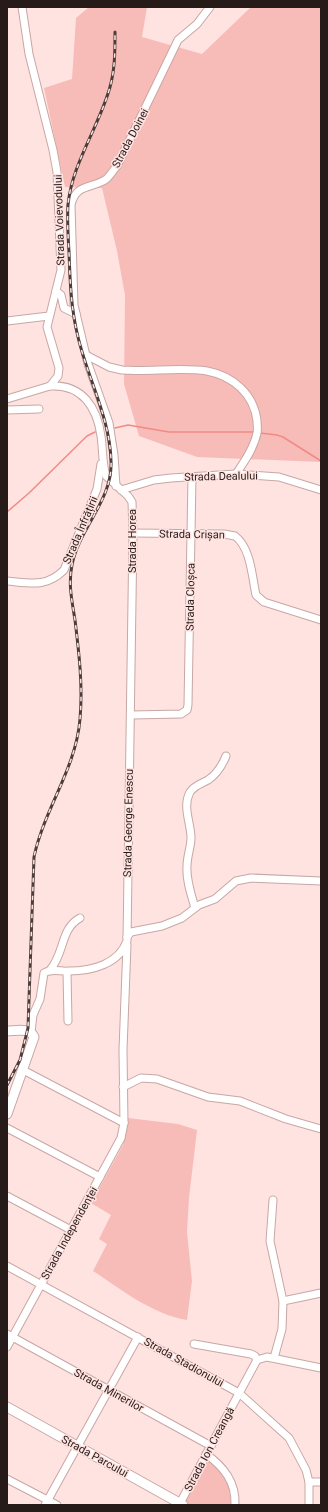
<svg xmlns="http://www.w3.org/2000/svg" width="328" height="1512" viewBox="0 0 328 1512" font-family="Roboto,sans-serif">
<style>
.green{fill:#f8bcb8}
.lines{fill:none;stroke-linecap:round;stroke-linejoin:round}
.stream{stroke:#f18a86;stroke-width:1.5}
.minor-casing{stroke:#c8a7a4;stroke-width:9}
.major-casing{stroke:#c8a7a4;stroke-width:11}
.minor{stroke:#fff;stroke-width:7}
.major{stroke:#fff;stroke-width:9}
.rail-casing{stroke:#4c3d3b;stroke-width:3}
.rail{stroke:#ffe3e0;stroke-width:1.5;stroke-dasharray:4.5;stroke-linecap:butt}
.labels{text-anchor:middle;stroke-width:3;stroke-linejoin:round;paint-order:stroke}
.street-label{font-size:11px;fill:#271b1a;stroke:#ffe3e0}
</style>
<rect width="100%" height="100%" fill="#ffe3e0"/>
<g class="green">
<path d="M89,7H147L142,37L202,54L251,7H321V462L197,457L139,436L124,384L125,295L117,251L102,188L65,187L44,88L72,79L76,18Z"/>
<path d="M128,1118L178,1124L197,1130L189,1198L187,1232L192,1281L187,1320C152,1314 122,1290 93,1271L107,1244L99,1239L111,1215L91,1203L123,1145Z"/>
<path d="M207,1458C222,1469 232,1486 232,1505H181Z"/>
</g>
<g class="lines">
<g class="stream">
<path d="M115,428L128,425L169,432H255"/>
<path d="M260,433L277,435L283,437L321,461"/>
<path d="M7,512L29,493L87,436L95,432"/>
</g>
<g class="minor-casing">
<g id="minor">
<path d="M56,291L61,295L64,308L76,314"/>
<path d="M7,321L49,316"/>
<path d="M86,355L109,367L122,370C148,372 182,367 207,371C233,376 254,394 257,421C257,425 258,430 257,433C254,448 244,462 236,474"/>
<path d="M7,399L50,386L58,376L59,368L47,327L61,270L57,172L53,150L29,54L22,7"/>
<path d="M7,410L39,409"/>
<path d="M116,486L114,455L109,423L88,364L74,305L71,205C76,184 89,189 105,180C109,178 113,170 117,166L178,40L197,24L210,7"/>
<path d="M121,490L154,480L171,478L236,474L279,477L321,490"/>
<path d="M133,533L224,534L235,536C251,548 252,577 256,595L264,602L321,620"/>
<path d="M7,581C30,583 46,588 64,570L97,489L101,464"/>
<path d="M131,715L181,714L187,710L188,705L192,477"/>
<path d="M195,908C191,894 186,880 187,866C187,856 191,847 191,838C191,823 182,807 190,792C195,785 201,784 208,780C217,774 222,766 226,756"/>
<path d="M127,937L131,932L162,926L182,918L199,905L215,899L236,881L251,878L321,881"/>
<path d="M50,970C65,953 60,929 80,918"/>
<path d="M67,972L68,1021"/>
<path d="M31,1032L33,1015L40,999L44,973C52,968 61,972 69,971C92,971 119,964 127,941L133,533L132,502L128,496L106,476C102,463 103,449 101,436C97,407 82,384 50,386"/>
<path d="M23,1070L124,1123"/>
<path d="M123,1087L141,1078L157,1079L208,1097L240,1101L286,1119L321,1129"/>
<path d="M7,1128L100,1177"/>
<path d="M7,1196L71,1230"/>
<path d="M273,1200L270,1241L283,1301L282,1329L274,1358"/>
<path d="M7,1266L239,1393L289,1438L306,1470L309,1482V1505"/>
<path d="M283,1301L321,1293"/>
<path d="M7,1334L211,1446"/>
<path d="M194,1344L251,1354L255,1356L257,1360"/>
<path d="M7,1347L121,1138L124,1123L123,1050L127,945"/>
<path d="M206,1454C224,1467 236,1482 235,1505"/>
<path d="M7,1479L57,1505"/>
<path d="M309,1482H321"/>
<path d="M45,1505L138,1337"/>
<path d="M179,1505L257,1360L267,1357L321,1368"/>
</g>
</g>
<g class="major-casing">
<g id="major">
<path d="M7,1031C16,1031 30,1027 34,1037L7,1114"/>
<path d="M7,1407L183,1505"/>
</g>
</g>
<use href="#minor" class="minor"/>
<use href="#major" class="major"/>
<g class="rail-casing">
<path id="rail" d="M7,1085L20,1060L28,1028L34,857C44,809 76,769 80,719C83,686 79,653 75,620C72,601 68,584 72,565C79,528 113,500 111,461C110,418 88,379 78,337C71,309 70,281 69,252C68,236 67,220 68,205C72,163 99,127 110,87C115,69 115,51 115,32"/>
</g>
<use href="#rail" class="rail"/>
</g>
<g class="labels">
<g class="street-label">
<text transform="translate(130 138) rotate(-62)" y="4">Strada Doinei</text>
<text transform="translate(59 220) rotate(-92)" y="4">Strada Voievodului</text>
<text transform="translate(221 476) rotate(-1)" y="4">Strada Dealului</text>
<text transform="translate(80 530) rotate(-67)" y="4">Strada Înfrățirii</text>
<text transform="translate(192 534) rotate(1)" y="4">Strada Crișan</text>
<text transform="translate(132 541) rotate(-90)" y="4">Strada Horea</text>
<text transform="translate(190 597) rotate(-89)" y="4">Strada Cloșca</text>
<text transform="translate(128 823) rotate(-89)" y="4">Strada George Enescu</text>
<text transform="translate(69 1233) rotate(-61)" y="4">Strada Independenței</text>
<text transform="translate(184 1362) rotate(29)" y="4">Strada Stadionului</text>
<text transform="translate(109 1390) rotate(29)" y="4">Strada Minerilor</text>
<text transform="translate(209 1449) rotate(-62)" y="4">Strada Ion Creangă</text>
<text transform="translate(95 1456) rotate(29)" y="4">Strada Parcului</text>
</g>
</g>
<rect width="328" height="1512" fill="none" stroke="#271b1a" stroke-width="16"/>
</svg>
